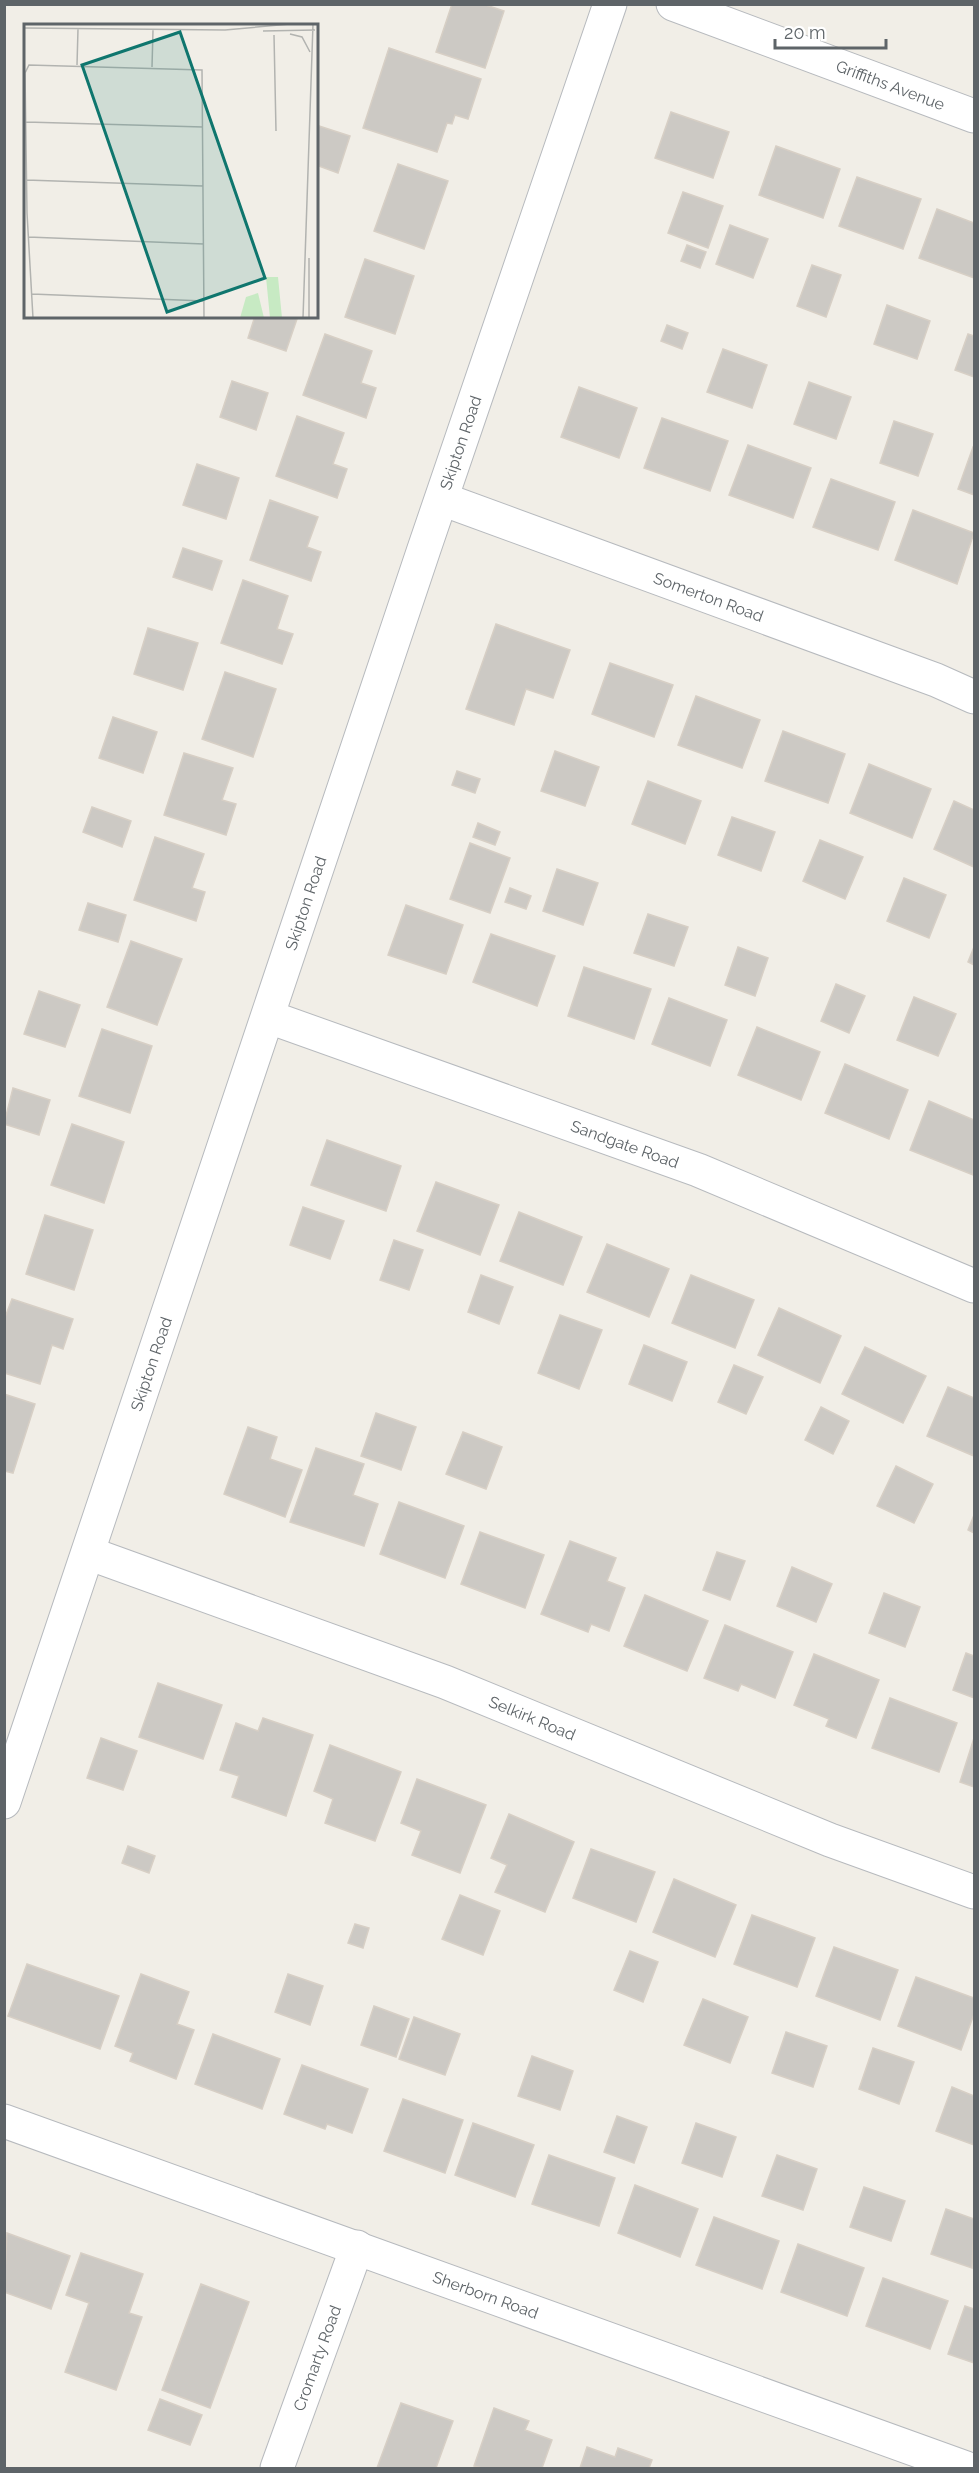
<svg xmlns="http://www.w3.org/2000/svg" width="979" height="2473" viewBox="0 0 979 2473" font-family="Raleway,sans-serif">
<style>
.building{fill:#ccc9c4;stroke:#d7cfc5;stroke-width:1.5}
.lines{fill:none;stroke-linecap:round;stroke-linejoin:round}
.street-casing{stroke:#b7babe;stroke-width:35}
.street{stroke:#fff;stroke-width:33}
.labels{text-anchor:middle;stroke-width:4.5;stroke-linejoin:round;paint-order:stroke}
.street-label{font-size:16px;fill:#5e6468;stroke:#fff}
.inset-road{fill:none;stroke:#b2b3b0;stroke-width:1.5}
.view{fill:#0f766e;fill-opacity:0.15;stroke:#0f766e;stroke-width:3}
.inset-edge{fill:none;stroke:#5e6468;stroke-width:3}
</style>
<rect width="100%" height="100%" fill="#f1eee7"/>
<g class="building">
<path d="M452,4H483L504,11L485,68L436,52Z"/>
<path d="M389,48L481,79L468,119L455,115L452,124L447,123L437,152L363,128Z"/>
<path d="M671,112L729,132L713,178L655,158Z"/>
<path d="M316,125L350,136L338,173L316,165Z"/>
<path d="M776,146L840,169L823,218L759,195Z"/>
<path d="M398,164L448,181L424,249L374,231Z"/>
<path d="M857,177L921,199L903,249L839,226Z"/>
<path d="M683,192L723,206L708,248L668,233Z"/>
<path d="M937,209L974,223V278L919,258Z"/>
<path d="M730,225L768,239L753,278L716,264Z"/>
<path d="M687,245L706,252L700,268L681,261Z"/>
<path d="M365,259L414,276L395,334L345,317Z"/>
<path d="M812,265L841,275L826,317L797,306Z"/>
<path d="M887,305L930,321L917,359L874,344Z"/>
<path d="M255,316H298L286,351L248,338Z"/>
<path d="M667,325L688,333L682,349L661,341Z"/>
<path d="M325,334L372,351L361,383L376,388L366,418L303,395Z"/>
<path d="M968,334L974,336V377L955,370Z"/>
<path d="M723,349L767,365L752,408L707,392Z"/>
<path d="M232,381L268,393L256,430L220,417Z"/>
<path d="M809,382L851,397L836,439L794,424Z"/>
<path d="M579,387L637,408L619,458L561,437Z"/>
<path d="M297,416L344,433L333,464L347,469L337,498L276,476Z"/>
<path d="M662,418L728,441L710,491L644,468Z"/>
<path d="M894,421L933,434L918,476L880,463Z"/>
<path d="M748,445L811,468L793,518L729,495Z"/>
<path d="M973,447L974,448V495L958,489Z"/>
<path d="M197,464L239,478L226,519L183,505Z"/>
<path d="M831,479L895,502L878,550L813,527Z"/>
<path d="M270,500L318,517L307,547L321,552L311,581L250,560Z"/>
<path d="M913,510L974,533L957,584L895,560Z"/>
<path d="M183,548L222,561L212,590L173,577Z"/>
<path d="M243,580L288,596L277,629L293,634L282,664L221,643Z"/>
<path d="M496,624L570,650L553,698L526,689L514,725L466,709Z"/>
<path d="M148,628L198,643L183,690L134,674Z"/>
<path d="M610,663L673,685L654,737L592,714Z"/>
<path d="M225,672L276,689L253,757L202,739Z"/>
<path d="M696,696L760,720L742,768L678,745Z"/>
<path d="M113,717L157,732L143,773L99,758Z"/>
<path d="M783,731L845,754L828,803L765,781Z"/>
<path d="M555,751L599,767L585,806L541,791Z"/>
<path d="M184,753L233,768L222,800L236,804L226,835L164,815Z"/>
<path d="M869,764L931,789L912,838L850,813Z"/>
<path d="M457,771L480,779L475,793L452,785Z"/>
<path d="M648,781L701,801L685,844L632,824Z"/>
<path d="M954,801L974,810V867L934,849Z"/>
<path d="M92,807L131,821L122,847L83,832Z"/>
<path d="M732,817L775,832L761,871L718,855Z"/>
<path d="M478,823L500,832L495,845L473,837Z"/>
<path d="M155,837L204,854L192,888L205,892L196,921L134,900Z"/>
<path d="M820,840L863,857L845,899L803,881Z"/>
<path d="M470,843L510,858L490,913L450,899Z"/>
<path d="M557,869L598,883L583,925L543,911Z"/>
<path d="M904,878L946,895L929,938L887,921Z"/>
<path d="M510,888L531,896L526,909L505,902Z"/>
<path d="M88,903L126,915L118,942L79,930Z"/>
<path d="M406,905L463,925L446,974L388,955Z"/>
<path d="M648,914L688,927L674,966L634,953Z"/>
<path d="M491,934L555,956L537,1006L473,982Z"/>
<path d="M131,941L182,959L157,1025L107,1007Z"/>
<path d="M738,947L768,958L755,996L725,985Z"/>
<path d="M974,947V965L968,962Z"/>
<path d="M584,967L651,989L634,1039L568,1016Z"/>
<path d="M836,984L865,996L849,1033L821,1021Z"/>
<path d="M39,991L80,1005L65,1047L24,1034Z"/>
<path d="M914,997L956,1014L938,1056L897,1040Z"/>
<path d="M669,998L727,1020L710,1066L652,1044Z"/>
<path d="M757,1027L820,1052L801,1100L738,1075Z"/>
<path d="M102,1029L152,1046L130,1113L79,1096Z"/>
<path d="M845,1064L908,1090L889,1139L825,1113Z"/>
<path d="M13,1088L50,1100L39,1135L4,1124Z"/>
<path d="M929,1101L974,1120L973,1175L910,1150Z"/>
<path d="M72,1124L124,1142L104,1203L51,1185Z"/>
<path d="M327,1140L401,1166L386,1211L311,1185Z"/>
<path d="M436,1182L499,1205L480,1255L417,1231Z"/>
<path d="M303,1207L344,1221L330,1259L290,1245Z"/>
<path d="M519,1212L582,1237L563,1285L500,1261Z"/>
<path d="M45,1215L93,1230L74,1290L26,1274Z"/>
<path d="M394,1240L423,1250L409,1290L380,1280Z"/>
<path d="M607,1244L669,1269L649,1317L587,1292Z"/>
<path d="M481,1275L513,1287L499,1324L468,1312Z"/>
<path d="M691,1275L754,1300L735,1348L672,1323Z"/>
<path d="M12,1299L73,1319L63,1349L52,1345L40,1384L4,1373V1320Z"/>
<path d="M779,1308L841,1336L820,1383L758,1355Z"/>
<path d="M560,1315L602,1330L579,1389L538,1373Z"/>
<path d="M644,1345L687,1362L672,1401L629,1384Z"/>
<path d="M865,1347L926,1376L903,1423L842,1394Z"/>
<path d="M734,1365L763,1377L746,1414L718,1402Z"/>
<path d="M948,1387L974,1398V1456L927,1436Z"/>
<path d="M4,1394L35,1404L13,1473L4,1471Z"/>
<path d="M821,1407L849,1421L833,1454L805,1440Z"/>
<path d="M376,1413L416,1427L401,1470L361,1456Z"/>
<path d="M248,1427L277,1437L270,1459L302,1470L285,1517L224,1494Z"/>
<path d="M463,1432L502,1447L486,1489L446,1474Z"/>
<path d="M316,1448L364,1464L353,1495L378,1504L364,1546L290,1522Z"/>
<path d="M896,1466L933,1484L914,1523L877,1506Z"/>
<path d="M399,1502L464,1526L445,1578L380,1554Z"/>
<path d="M974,1515V1533L968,1530Z"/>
<path d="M480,1532L544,1555L525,1608L461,1584Z"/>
<path d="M570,1541L616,1558L607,1581L625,1588L609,1631L591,1624L588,1632L541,1614Z"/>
<path d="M717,1552L745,1561L730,1600L703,1590Z"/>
<path d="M792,1567L832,1584L816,1622L777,1606Z"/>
<path d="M884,1593L920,1607L905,1647L869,1633Z"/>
<path d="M645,1595L708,1621L687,1671L624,1646Z"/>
<path d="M725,1625L793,1652L775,1698L741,1684L738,1691L704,1678Z"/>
<path d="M966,1653L974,1656V1698L953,1690Z"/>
<path d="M814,1654L879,1680L856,1738L826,1726L829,1719L794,1705Z"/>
<path d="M158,1683L222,1705L203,1759L139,1737Z"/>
<path d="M890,1698L957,1723L939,1772L872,1748Z"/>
<path d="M263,1718L313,1735L286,1816L232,1797L239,1776L220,1770L236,1723L258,1731Z"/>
<path d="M101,1738L137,1751L123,1790L87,1778Z"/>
<path d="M974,1738V1787L960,1782Z"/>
<path d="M330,1745L401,1772L375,1841L325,1823L333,1799L314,1791Z"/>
<path d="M417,1779L486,1805L460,1873L412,1855L421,1831L401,1823Z"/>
<path d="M509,1814L574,1842L545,1912L495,1892L507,1865L491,1858Z"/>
<path d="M128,1846L155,1856L149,1873L122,1863Z"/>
<path d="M591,1849L655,1872L636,1922L573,1898Z"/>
<path d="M674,1879L736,1905L715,1957L653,1932Z"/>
<path d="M460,1895L500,1911L483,1955L442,1939Z"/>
<path d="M752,1915L815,1938L797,1987L734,1964Z"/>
<path d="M355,1924L369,1928L363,1948L348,1943Z"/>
<path d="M834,1947L898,1970L880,2020L816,1996Z"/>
<path d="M630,1951L658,1962L643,2002L614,1990Z"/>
<path d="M27,1964L119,1996L100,2049L8,2016Z"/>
<path d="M141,1974L189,1992L177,2024L194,2030L176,2079L130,2061L133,2053L115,2046Z"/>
<path d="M288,1974L323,1986L310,2025L275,2012Z"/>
<path d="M916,1977L974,1998V2014L961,2050L898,2026Z"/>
<path d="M703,1999L748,2017L730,2063L684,2045Z"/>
<path d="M374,2006L409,2019L396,2057L361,2045Z"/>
<path d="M414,2017L460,2034L445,2075L399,2059Z"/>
<path d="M786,2032L827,2046L813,2087L772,2073Z"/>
<path d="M213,2034L280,2059L262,2109L195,2084Z"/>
<path d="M873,2048L914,2062L899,2104L859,2089Z"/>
<path d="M532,2056L573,2071L560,2110L518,2096Z"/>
<path d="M302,2065L368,2089L352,2133L327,2124L325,2129L284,2114Z"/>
<path d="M952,2087L974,2096V2145L936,2131Z"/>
<path d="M403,2099L463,2120L445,2173L384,2151Z"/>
<path d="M617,2116L647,2127L634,2163L604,2152Z"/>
<path d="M473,2123L534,2145L515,2197L455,2175Z"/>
<path d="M696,2123L736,2137L722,2177L682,2163Z"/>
<path d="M549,2155L615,2178L599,2226L532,2204Z"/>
<path d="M777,2155L817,2169L803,2210L762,2196Z"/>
<path d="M635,2185L698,2209L680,2257L618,2233Z"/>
<path d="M864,2187L905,2201L891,2241L850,2227Z"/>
<path d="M946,2209L974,2219L972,2268L931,2254Z"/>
<path d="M714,2217L779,2241L762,2289L696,2265Z"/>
<path d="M7,2233L70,2256L51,2309L4,2292Z"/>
<path d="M798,2244L864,2268L847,2316L781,2292Z"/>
<path d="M81,2253L143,2274L129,2313L142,2317L116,2390L65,2372L89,2303L66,2295Z"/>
<path d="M883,2278L948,2301L930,2349L866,2326Z"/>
<path d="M201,2284L249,2302L210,2408L162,2390Z"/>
<path d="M965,2306L974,2309V2363L948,2354Z"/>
<path d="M160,2399L202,2415L190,2445L148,2430Z"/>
<path d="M401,2403L453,2421L436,2468H377Z"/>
<path d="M494,2408L529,2421L525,2430L552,2440L542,2468H482L474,2466Z"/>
<path d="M587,2447L615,2457L618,2448L652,2460L649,2468H580Z"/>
</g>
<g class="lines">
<g class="street-casing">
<g id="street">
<path id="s1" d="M673,4L974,116"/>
<path id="s2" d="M442,499L936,680L974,697"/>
<path id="s3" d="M269,1017L698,1170L974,1286"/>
<path id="s4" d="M88,1553L445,1682L830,1840L974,1892"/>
<path id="s5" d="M4,1802L424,549L610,4"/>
<path id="s6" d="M4,2121L966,2468"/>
<path id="s7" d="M277,2468L357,2247"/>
</g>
</g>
<use href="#street" class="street"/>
</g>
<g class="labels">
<g class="street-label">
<text dy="6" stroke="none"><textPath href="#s1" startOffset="232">Griffiths Avenue</textPath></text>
<text dy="6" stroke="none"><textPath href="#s5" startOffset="1434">Skipton Road</textPath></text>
<text dy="6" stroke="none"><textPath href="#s2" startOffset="284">Somerton Road</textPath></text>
<text dy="6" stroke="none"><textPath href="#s5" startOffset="948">Skipton Road</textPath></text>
<text dy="6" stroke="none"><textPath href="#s3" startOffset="378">Sandgate Road</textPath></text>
<text dy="6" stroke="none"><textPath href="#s5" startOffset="462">Skipton Road</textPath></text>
<text dy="6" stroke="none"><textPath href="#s4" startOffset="474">Selkirk Road</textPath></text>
<text dy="6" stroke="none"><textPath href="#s6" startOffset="512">Sherborn Road</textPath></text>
<text dy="6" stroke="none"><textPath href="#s7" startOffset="117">Cromarty Road</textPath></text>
</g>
</g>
<g transform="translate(24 24)">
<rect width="294" height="294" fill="#f1eee7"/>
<path d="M242,253H254L258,294H246ZM234,269L240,294H216L222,273Z" fill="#c7eac3"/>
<path class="inset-road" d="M0,4L201,6L266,0M239,7L291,6M266,10L278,13L286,28M250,11L252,107M53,41L54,5M128,43L129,6M2,98L179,103M2,156L179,162M4,213L180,220M8,270L180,277M9,294L3,189L1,49L5,41L178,46L180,294M279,294L289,0M285,294V234"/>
<path class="view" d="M156,8L241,254L143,288L58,41Z"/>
<rect width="294" height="294" class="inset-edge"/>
</g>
<rect width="979" height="2473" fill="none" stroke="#5e6468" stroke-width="12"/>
<path d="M775 39v9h111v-9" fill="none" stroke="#5e6468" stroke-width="3"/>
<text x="784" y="39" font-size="18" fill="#5e6468" stroke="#ffffff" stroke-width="4.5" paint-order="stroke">20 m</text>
</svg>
